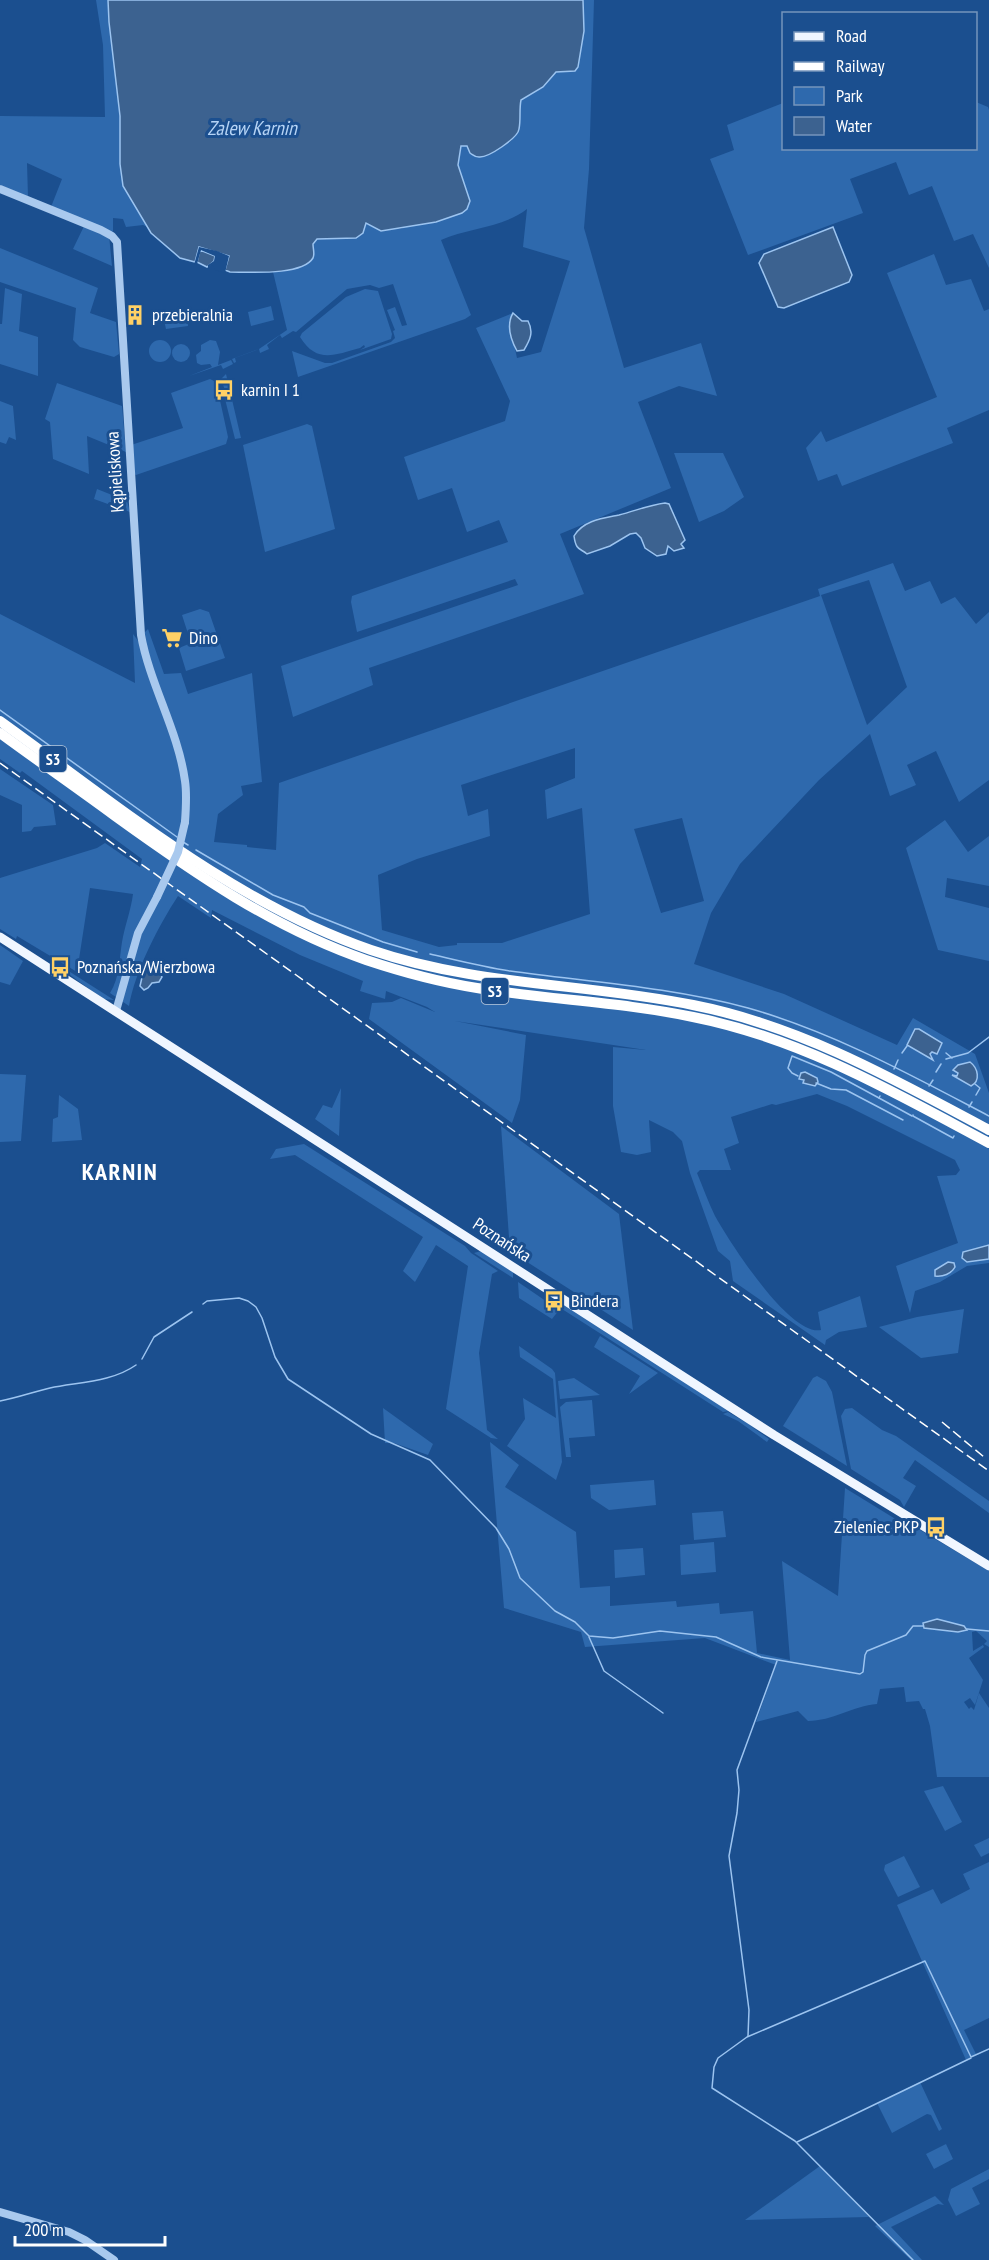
<svg xmlns="http://www.w3.org/2000/svg" width="989" height="2260" viewBox="0 0 989 2260" font-family="'PT Sans Narrow',sans-serif">
<style>
.green{fill:#2e69ad;fill-rule:evenodd}
.water{fill:#3c6290;stroke:#9cc4f0;stroke-width:1.5}
.pier{fill:#1b4f8f}
.lines{fill:none;stroke-linecap:round;stroke-linejoin:round}
.stream{stroke:#9cc4f0;stroke-width:1.5}
.minor{stroke:#a9c9ee;stroke-width:8}
.major{stroke:#f0f6ff;stroke-width:9}
.highway{stroke:#fff;stroke-width:10}
.rail{stroke:#fff;stroke-width:1.5;stroke-dasharray:10 4.5;stroke-linecap:butt}
.minor-bridge{stroke:#a9c9ee;stroke-width:8}
.labels{text-anchor:middle;stroke-width:6;stroke-linejoin:round;paint-order:stroke}
.shield{fill:#1b4f8f;stroke:#bbcadd;stroke-width:1.5}
.shield-label{font-size:16px;font-weight:bold;fill:#fff}
.poi-label{font-size:18px;fill:#fff;stroke:#1b4f8f;text-anchor:start}
.street-label{font-size:18px;fill:#fff;stroke:#1b4f8f}
.water-label{font-size:20px;font-style:italic;fill:#b5d3f5;stroke:#1b4f8f}
.district-label{font-size:24px;font-weight:bold;letter-spacing:1.5px;fill:#fff;stroke:#1b4f8f}
</style>
<rect width="100%" height="100%" fill="#1b4f8f"/>
<g class="green">
<path d="M96,0H108L109,22L120,116V164L123,186L148,227L143,225L126,227L123,219L113,218V231L109,235L112,266L73,249L86,222L51,207L62,179L27,163L28,197L0,185V116L105,117L103,45Z"/>
<path d="M583,0H594L589,169L584,228L624,368L701,343L717,396L679,386L638,402L671,488L560,534L584,594L369,668L373,685L293,717L281,666L518,585L515,579L357,632L351,602L352,596L508,542L499,520L467,532L452,488L418,500L404,457L505,421L510,401L476,328L513,313L509,321L517,358L541,352L570,261L523,247L527,209C503,228 468,228 441,240L471,315L465,319L298,377L292,351L325,363H332L391,342L395,338L393,331L395,330L387,310L395,307L402,326L407,325L393,284L379,288L370,285L347,289L296,332L293,331L282,338L280,335L267,345L269,349L260,353L259,349L235,358L236,362L234,363L232,359L259,349L287,330L273,272C292,269 316,270 313,244L317,239L356,238L366,223L401,229L413,224L436,222L470,201L458,165L461,146H467L489,155C496,149 504,147 510,142C523,132 518,114 521,100L543,87L556,72L575,71L584,31Z"/>
<path d="M976,102L988,107L989,110V268L973,234L954,241L932,186L909,195L896,162L850,179L863,213L748,255L710,159L734,150L727,125L783,103L784,148H976Z"/>
<path d="M0,248L98,288L90,313L116,322L119,354L114,357L80,347L73,340L76,308L0,282Z"/>
<path d="M934,254L946,285L971,279L984,311L989,309V410L947,428L953,443L842,486L837,474L818,481L806,448L821,431L826,442L937,397L887,273Z"/>
<path d="M5,288L22,294L19,331L38,337V376L0,364V324H2Z"/>
<path d="M365,289L378,291L392,334L391,339L360,350L365,347L364,345L360,348C334,355 317,364 300,337L302,333L346,297Z"/>
<path d="M271,306L274,320L251,326L248,312Z"/>
<path d="M187,316L188,326L166,329L164,320Z"/>
<path d="M210,340L216,341L220,352L218,365L231,360L233,364L223,369L221,365L189,376L212,367L210,364L201,365L197,363L196,355L201,351V345Z"/>
<circle cx="160" cy="351" r="11"/>
<circle cx="181" cy="353" r="9"/>
<path d="M226,374L241,438L235,439L224,395L226,393L221,379Z"/>
<path d="M210,379L216,382L228,437L226,444L136,475L134,474L131,445L183,428L171,393Z"/>
<path d="M57,383L122,406L126,452L87,436L89,474L53,459L50,422L45,419Z"/>
<path d="M0,401L13,406L16,440L9,437L6,444L0,442Z"/>
<path d="M307,424L312,426L335,529L265,552L243,445Z"/>
<path d="M674,453H723L744,497L724,511L699,522Z"/>
<path d="M97,489L127,501L130,512L94,499Z"/>
<path d="M893,563L905,591L930,581L941,604L955,597L976,624L989,612V780L959,802L936,751L907,765L916,785L890,796L870,734L819,780L740,864L711,913L694,964L784,994L897,1045L913,1018L975,1054L989,1093V1263L967,1266L940,1282L915,1291L910,1313L896,1266L958,1243L937,1176L956,1175L960,1170L955,1160L847,1106L817,1094L776,1105L772,1104L731,1117L739,1143L724,1149L731,1170H700L697,1173C703,1187 708,1202 715,1216C729,1241 790,1337 821,1330L818,1312L860,1296L867,1327L839,1332L826,1340L825,1345L733,1281L730,1261L718,1251L690,1173L682,1141L673,1132L649,1120L651,1152L637,1155L621,1152L613,1106V1047L646,1050L455,1021L526,1035L520,1100L512,1123L369,1019L372,1003L392,1002L401,998L435,1012L427,1007L386,991L385,999L360,991L363,981L300,955L212,910L211,918L178,896C159,925 135,971 129,1006L110,993C120,977 119,960 122,942C125,925 131,910 133,894L90,888L77,972L17,936L16,939L0,929V878L97,848L105,843L140,867L142,859L22,771L20,773L0,759V614L135,683L133,634L139,642L150,679L143,634L148,629L164,674L181,673L188,694L252,673L262,782L241,786L243,795L218,814L214,842L247,845V847L276,850L279,783L820,596L818,589ZM869,580L907,687L867,725L821,595ZM575,748V778L545,790L547,819L582,808L590,914L502,943H457V945L439,947L382,930L378,875L417,859L490,836L488,809L468,816L461,785ZM682,818L704,901L661,913L634,829Z"/>
<path d="M200,609L209,612L225,658L186,671L179,648L191,643L182,615Z"/>
<path d="M0,769L53,805L56,825L34,827L31,831L22,832V805L0,795Z"/>
<path d="M945,820L968,852L989,836V886L947,878L945,897L989,908V961L938,950L906,848Z"/>
<path d="M0,945L23,961L10,985L0,982Z"/>
<path d="M67,970L114,1000L103,999L66,972Z"/>
<path d="M0,1074L26,1075L21,1141L0,1142Z"/>
<path d="M341,1088L339,1136L315,1119L323,1105L332,1108Z"/>
<path d="M59,1095L78,1109L82,1140L52,1142L53,1119L58,1117Z"/>
<path d="M501,1126L619,1214L633,1330L510,1251Z"/>
<path d="M304,1144L465,1246L471,1253L498,1271L492,1274L479,1353L487,1430L498,1439L491,1438L446,1409L468,1266L436,1245L415,1282L403,1271L423,1237L295,1155L270,1159L276,1149Z"/>
<path d="M481,1251L513,1272V1278L474,1253Z"/>
<path d="M518,1282L559,1310L552,1319L519,1298Z"/>
<path d="M560,1303L570,1307L769,1437L749,1425L769,1439L767,1442L738,1421L723,1414L728,1412L745,1422L729,1411L723,1412L562,1309Z"/>
<path d="M964,1309L958,1353L921,1358L879,1327L917,1317Z"/>
<path d="M600,1336L658,1373L629,1394L640,1376L594,1347Z"/>
<path d="M519,1346L552,1369L555,1373L562,1462L556,1480L507,1446L525,1419L523,1398L556,1418L553,1379L520,1357Z"/>
<path d="M817,1376L826,1381L832,1392L847,1466L783,1426L813,1378Z"/>
<path d="M574,1378L600,1395L560,1399L558,1381Z"/>
<path d="M592,1400L595,1436L569,1438L571,1457H566L560,1407L566,1402Z"/>
<path d="M383,1408L433,1444L428,1455L394,1443H385Z"/>
<path d="M852,1408L882,1430L896,1436L989,1501V1513L915,1460L903,1478L916,1486L904,1507L900,1500L851,1469L841,1416L845,1409Z"/>
<path d="M490,1442L519,1465L505,1487L576,1532L580,1588L610,1586V1606L676,1601L677,1607L719,1603L720,1614L753,1611L757,1653L790,1660L782,1561L838,1596L845,1488L902,1523L915,1527L989,1571V1647L984,1644L987,1641L976,1631L972,1632L973,1651L983,1645L984,1647L969,1658L983,1680L975,1705L970,1698L964,1702L969,1709L971,1707L974,1710L979,1693L989,1708V1777H937L930,1726L925,1709H923L919,1701L906,1702L904,1687L880,1689L877,1704C853,1706 832,1721 808,1721L798,1711L756,1722L776,1665L705,1638L585,1647L581,1632L504,1608Z"/>
<path d="M654,1480L656,1505L609,1510L591,1498L590,1485Z"/>
<path d="M723,1511L726,1537L694,1540L692,1513Z"/>
<path d="M714,1542L716,1572L681,1575L680,1545Z"/>
<path d="M643,1548L645,1575L615,1578L614,1550Z"/>
<path d="M943,1786L962,1822L945,1831L924,1791Z"/>
<path d="M989,1838V1853L981,1857L974,1845Z"/>
<path d="M904,1856L920,1887L898,1897L884,1870L885,1865Z"/>
<path d="M989,1862V2018L964,2030L976,2054L966,2060L897,1905L933,1889L941,1904L970,1889L963,1874Z"/>
<path d="M920,2082L942,2129L939,2131L931,2115L927,2114L892,2133L877,2103Z"/>
<path d="M946,2144L953,2159L934,2169L926,2154Z"/>
<path d="M820,2166L869,2217L745,2220Z"/>
<path d="M989,2169V2179L972,2188L980,2204L956,2216L948,2200L951,2189Z"/>
<path d="M935,2196L944,2205L938,2204L891,2227L922,2260H911L875,2226Z"/>
</g>
<g class="water">
<path d="M108,0H583L584,31L578,67L575,71L556,72L543,87L521,100C519,110 521,119 519,129C518,138 488,158 479,157C475,157 473,155 470,153L467,146H461L458,165L470,201L467,209L462,213L436,222L381,231L366,223L363,233L356,238L317,239L313,244C313,249 315,254 313,258C302,276 249,272 230,272L225,270L229,256L199,247L195,262L180,258L151,233L123,186L120,164V116L109,22Z"/>
<path d="M833,227L852,275L849,282L784,308L778,307L759,263L764,254Z"/>
<path d="M200,250L215,256L214,261L207,267L197,262Z"/>
<path d="M513,313L522,321H528C534,332 530,340 524,350L517,351C511,340 506,325 513,313Z"/>
<path d="M665,503L669,504L685,540L681,544L684,548L674,551L668,546L666,554L657,556L645,548L641,538L636,533L630,534L610,546L587,554C580,548 576,551 574,536C583,520 604,518 619,515C635,511 649,505 665,503Z"/>
<path d="M147,969L160,973L162,977L159,982L152,983L148,988L144,990L140,986L143,973Z"/>
<path d="M915,1029H919L942,1043L937,1054L932,1052L930,1054L933,1060L907,1045Z"/>
<path d="M970,1062C978,1068 981,1081 971,1086L952,1075L957,1076L958,1073L953,1070L958,1065Z"/>
<path d="M805,1072L817,1078L818,1082L815,1086L803,1083L804,1080L799,1079L801,1073Z"/>
<path d="M989,1245V1259L967,1262L962,1258L963,1252Z"/>
<path d="M948,1262L954,1263L955,1267C951,1274 943,1277 935,1276V1270Z"/>
<path d="M937,1619L964,1626L967,1630L958,1632L924,1628L923,1623Z"/>
</g>
<path class="pier" d="M199,247L217,251L229,256L225,273L215,270L213,265L210,266L208,270V265L214,261L215,256L201,250L197,264L194,265Z"/>
<g class="lines">
<g class="stream">
<path d="M0,710L177,837"/>
<path d="M183,842L188,845"/>
<path d="M196,850L273,895L304,907L310,913L383,942L417,952"/>
<path d="M430,954C456,960 483,967 510,971C590,982 670,987 748,1008C833,1032 911,1075 989,1116"/>
<path d="M902,1053L907,1046"/>
<path d="M946,1053L952,1058"/>
<path d="M946,1059L968,1053L989,1037"/>
<path d="M894,1069L898,1060"/>
<path d="M936,1072L941,1064"/>
<path d="M798,1076L792,1073L788,1068L792,1056L831,1072L879,1098"/>
<path d="M816,1083L831,1089L846,1090L903,1120"/>
<path d="M975,1084L980,1088L976,1095"/>
<path d="M929,1086L933,1080"/>
<path d="M880,1096L879,1098L912,1116"/>
<path d="M969,1107L972,1102"/>
<path d="M913,1115V1116L953,1138L954,1136"/>
<path d="M203,1304L207,1301L239,1298L248,1301L256,1307L262,1318L275,1357L288,1379L371,1434L430,1460L496,1528L509,1549L520,1578L555,1611L575,1622L589,1636L613,1638L660,1631L716,1637L761,1657L860,1674L863,1672L865,1655L867,1651L906,1635L913,1626H923"/>
<path d="M142,1359L154,1337L192,1312"/>
<path d="M0,1401C17,1398 33,1392 50,1388C79,1382 112,1382 136,1365"/>
<path d="M967,1629L989,1631"/>
<path d="M589,1637L604,1671L663,1713"/>
<path d="M748,2036L749,2010L729,1856L737,1813L739,1790L737,1770L777,1661"/>
<path d="M797,2142L971,2058"/>
<path d="M913,2260L795,2141L712,2088L714,2067L718,2058L747,2037L925,1961L971,2057L989,2049"/>
</g>
<g class="minor">
<path d="M0,189L101,230L112,236L117,242L141,635C150,685 178,730 185,781C187,794 186,808 185,822"/>
<path d="M116,1011L138,933L157,897"/>
<path d="M0,2212L69,2232L85,2240L114,2260"/>
</g>
<path class="major" d="M0,937L774,1435L989,1566"/>
<g class="highway">
<path d="M0,721C117,805 232,902 371,950C476,986 586,983 693,1005C800,1026 894,1079 989,1130"/>
<path d="M0,733C38,761 77,788 115,816C194,873 273,928 366,960C402,972 439,982 477,988C549,1000 622,1002 693,1017C800,1038 894,1092 989,1143"/>
</g>
<g class="rail">
<path d="M0,763L989,1471"/>
<path d="M942,1422L984,1457"/>
</g>
<path class="minor-bridge" d="M157,897L178,852L185,822"/>
</g>
<defs>
<g id="building-bare" transform="scale(1.62)"><path d="M-4-6H4V6H1V3H-1V6H-4ZM-2.5-4.3h1.7v1.8h-1.7ZM.8-4.3h1.7v1.8H.8ZM-2.5-1h1.7V.8h-1.7ZM.8-1h1.7V.8H.8Z" fill="#ffd166" stroke="#1b4f8f" stroke-width="2.5" paint-order="stroke"/></g>
<g id="bus-bare" transform="scale(1.62)"><path d="M-5-6H5V4H4V6H2V4H-2V6H-4V4H-5ZM-3.5-4V0h7V-4ZM-3.5 1.2v1.5H-2V1.2ZM2 1.2v1.5H3.5V1.2Z" fill="#ffd166" stroke="#1b4f8f" stroke-width="2.5" paint-order="stroke"/></g>
<g id="supermarket-bare" transform="scale(1.62)"><path d="M-6-5.5h2.5l.6 2H6L4.5 2H-2.5L-4.4-4H-6ZM-1.5 3.2a1.3 1.3 0 1 0 .1 0ZM3 3.2a1.3 1.3 0 1 0 .1 0Z" fill="#ffd166" stroke="#1b4f8f" stroke-width="2.5" paint-order="stroke"/></g>
</defs>
<g fill-rule="evenodd">
<use href="#building-bare" x="135" y="315"/>
<use href="#bus-bare" x="224" y="390"/>
<use href="#supermarket-bare" x="172" y="638"/>
<use href="#bus-bare" x="60" y="967"/>
<use href="#bus-bare" x="554" y="1301"/>
<use href="#bus-bare" x="936" y="1527"/>
</g>
<g class="labels">
<g class="shield">
<rect x="39.5" y="746" width="27" height="26" rx="4.5"/>
<rect x="481.5" y="978" width="27" height="26" rx="4.5"/>
</g>
<g class="shield-label">
<text x="53" y="765">S3</text>
<text x="495" y="997">S3</text>
</g>
<g class="poi-label">
<text x="152" y="321">przebieralnia</text>
<text x="241" y="396">karnin I 1</text>
<text x="189" y="644">Dino</text>
<text x="77" y="973">Poznańska/Wierzbowa</text>
<text x="571" y="1307">Bindera</text>
<text x="919" y="1533" text-anchor="end">Zieleniec PKP</text>
</g>
<g class="street-label">
<text transform="translate(115 472) rotate(-94)" y="6">Kąpieliskowa</text>
<text transform="translate(502 1240) rotate(33)" y="6">Poznańska</text>
</g>
<g class="water-label">
<text x="252" y="135">Zalew Karnin</text>
</g>
<g class="district-label">
<text x="120" y="1180">KARNIN</text>
</g>
</g>
<rect x="782" y="12" width="195" height="138" fill="#1b4f8f" stroke="#7695bc" stroke-width="1.5"/>
<rect x="794" y="32" width="30" height="9" fill="#f0f6ff" stroke="#7695bc" stroke-width="1.5"/>
<text x="836" y="42" font-size="18" fill="#ffffff">Road</text>
<rect x="794" y="62" width="30" height="9" fill="#ffffff" stroke="#7695bc" stroke-width="1.5"/>
<text x="836" y="72" font-size="18" fill="#ffffff">Railway</text>
<rect x="794" y="87" width="30" height="18" fill="#2e69ad" stroke="#7695bc" stroke-width="1.5"/>
<text x="836" y="102" font-size="18" fill="#ffffff">Park</text>
<rect x="794" y="117" width="30" height="18" fill="#3c6290" stroke="#7695bc" stroke-width="1.5"/>
<text x="836" y="132" font-size="18" fill="#ffffff">Water</text>
<path d="M15 2236v9h150v-9" fill="none" stroke="#ffffff" stroke-width="3"/>
<text x="24" y="2236" font-size="18" fill="#ffffff" stroke="#1b4f8f" stroke-width="4.5" paint-order="stroke">200 m</text>
</svg>
